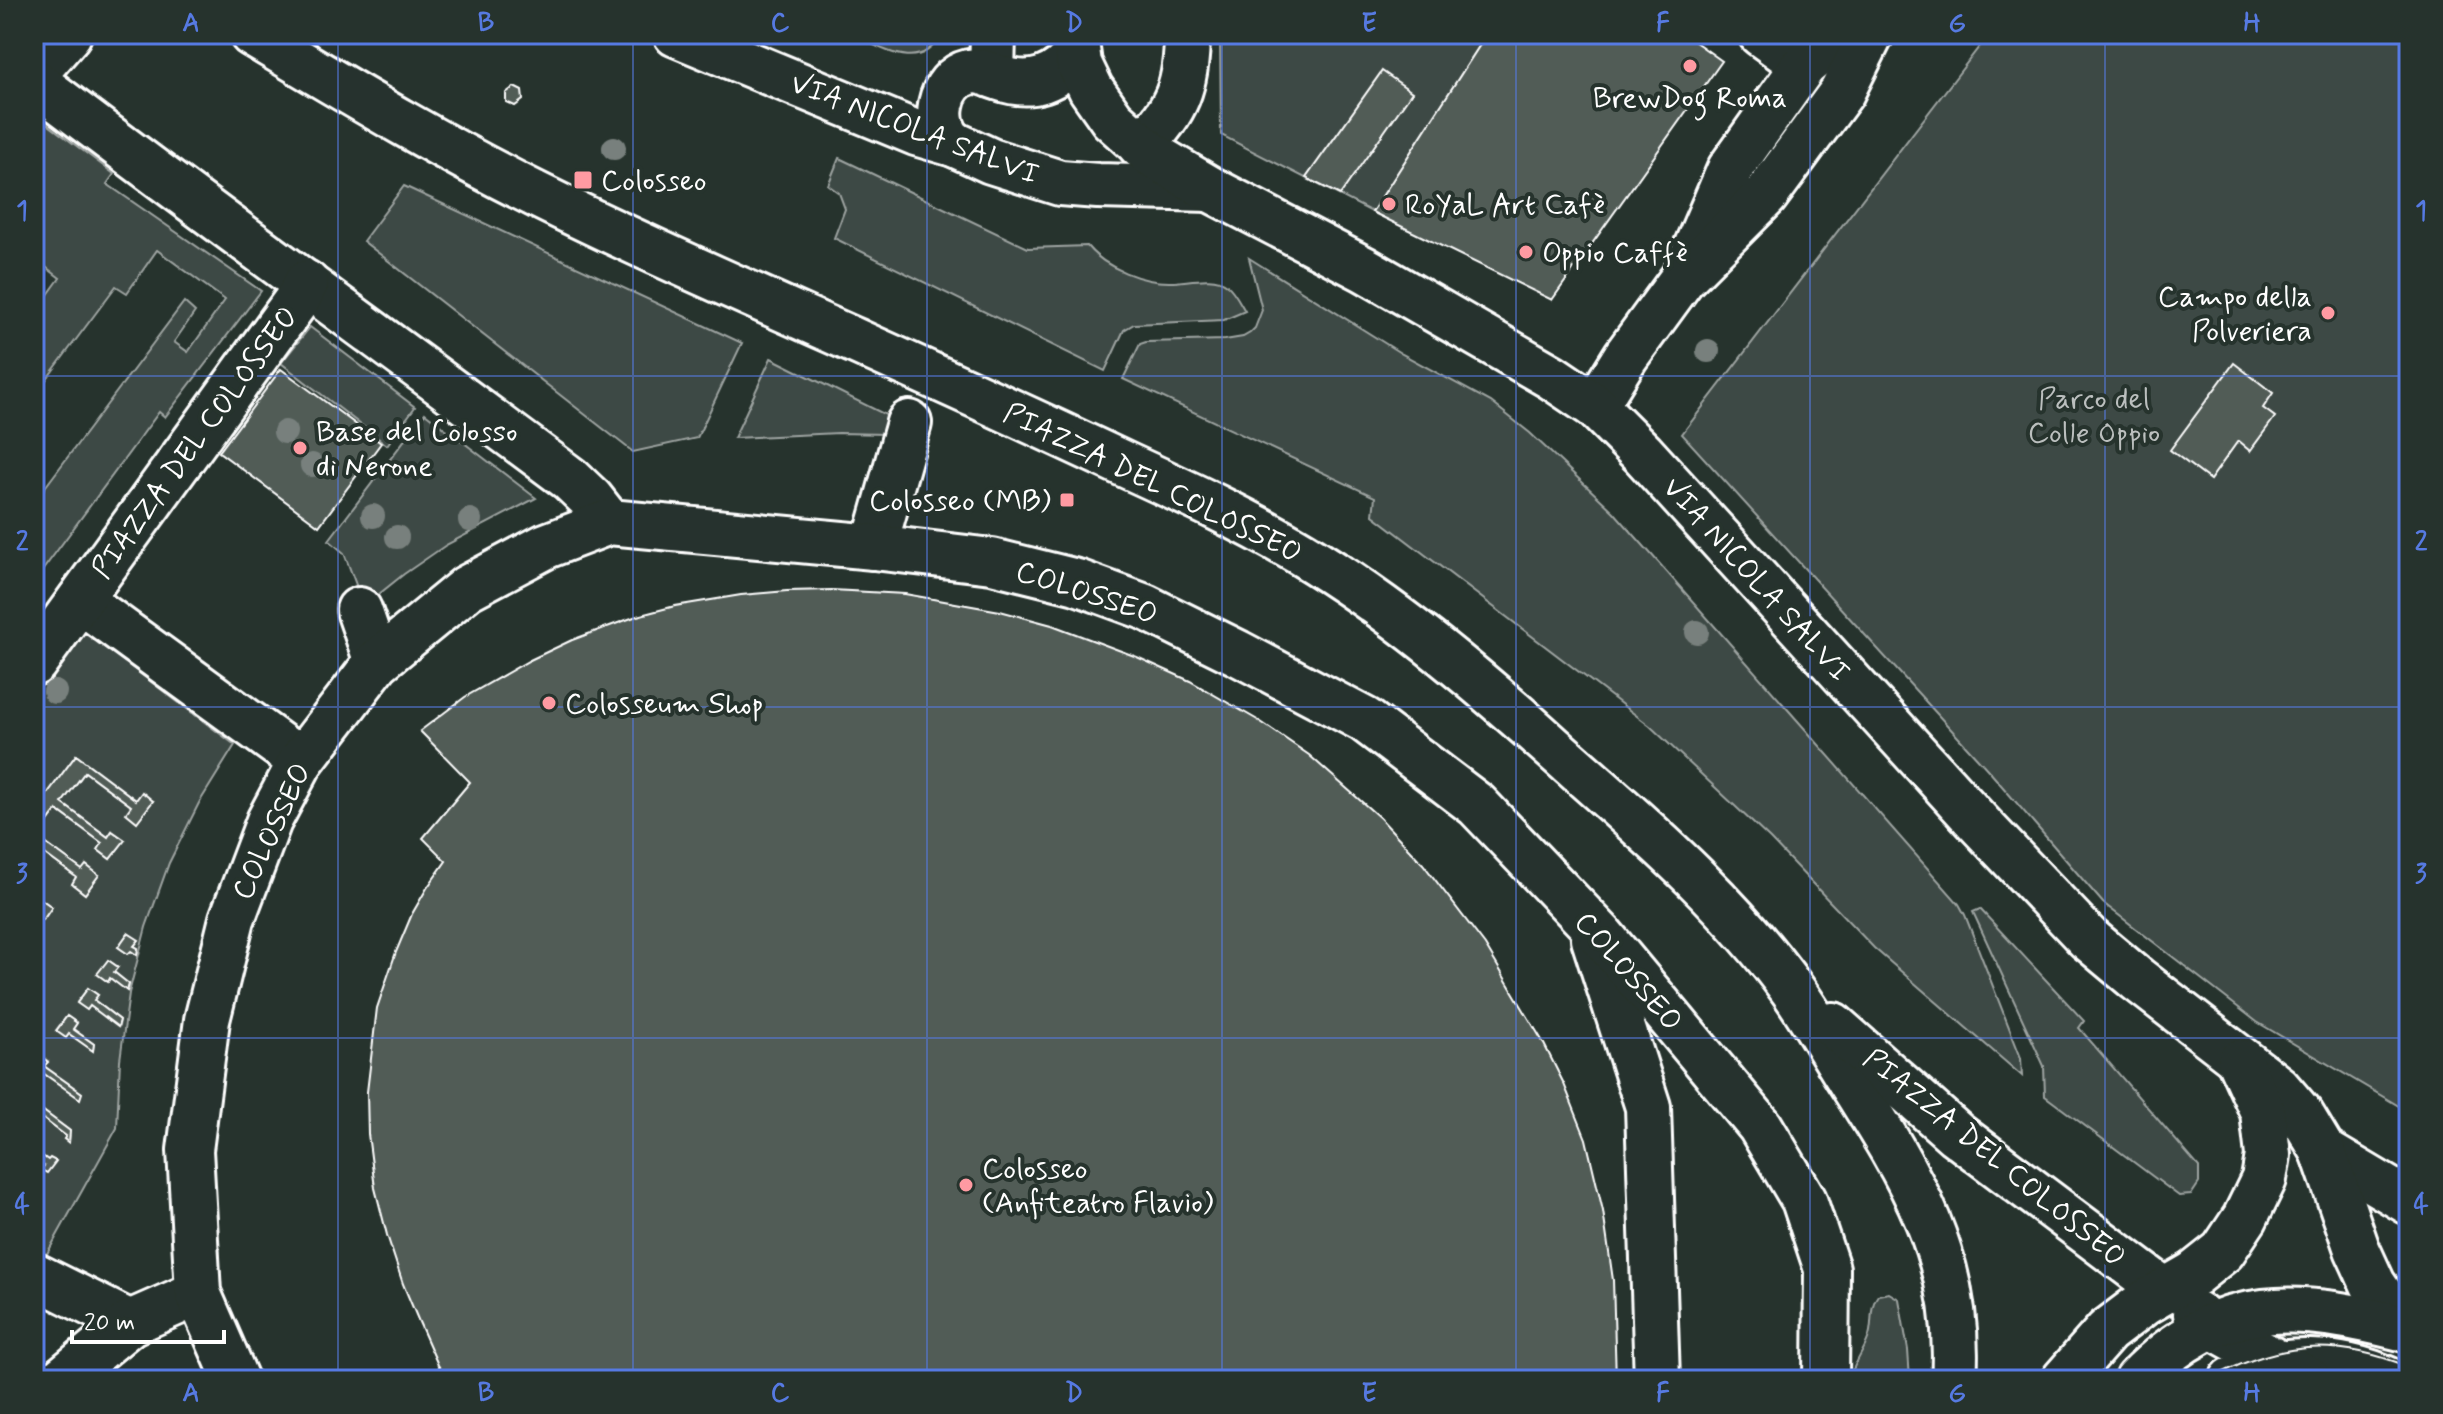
<svg xmlns="http://www.w3.org/2000/svg" width="2443" height="1414" viewBox="0 0 2443 1414" font-family="Mynerve,sans-serif">
<style>
.green{fill:#3e4944;stroke:#9ea4a2;stroke-width:2;fill-rule:evenodd}
.building{fill:#515c57;stroke:#fff;stroke-width:2}
.lines{fill:none;stroke-linecap:round;stroke-linejoin:round}
.minor-casing{stroke:#fff;stroke-width:50}
.major-casing{stroke:#fff;stroke-width:50}
.minor{stroke:#26332d;stroke-width:44}
.major{stroke:#26332d;stroke-width:44}
.tram{stroke:#fff;stroke-width:2}
.tree{fill:#78807d}
.grid{fill:none;stroke:#567ae2;stroke-width:2;stroke-opacity:0.55}
.poi-dot{fill:#ff9aa2;stroke:#26332d;stroke-width:3}
.labels{text-anchor:middle;stroke-width:8;stroke-linejoin:round;paint-order:stroke}
.poi-label{font-size:30px;fill:#fff;stroke:#26332d;text-anchor:start}
.street-label{font-size:30px;fill:#fff;stroke:#26332d}
.park-label{font-size:30px;fill:#bbbfbe;stroke:#26332d}
.neatline{fill:none;stroke:#567ae2;stroke-width:3}
.grid-label{font-size:26px;text-anchor:middle;font-weight:bold;fill:#567ae2}
</style>
<rect width="100%" height="100%" fill="#26332d"/>
<filter id="ink" filterUnits="userSpaceOnUse"><feTurbulence type="fractalNoise" baseFrequency=".0125" numOctaves="2"/><feDisplacementMap in="SourceGraphic" scale="16" xChannelSelector="R" yChannelSelector="G"/><feConvolveMatrix kernelMatrix="1 2 1 2 8 2 1 2 1" color-interpolation-filters="sRGB"/></filter>
<g filter="url(#ink)">
<g class="green">
<path d="M854,34H941C921,74 884,49 854,36Z"/>
<path d="M1220,34H1487L1372,212L1221,135Z"/>
<path d="M1989,34H2409V1112L2257,1022L2103,903L1989,771L1682,434Z"/>
<path d="M34,114L114,174L107,184L261,291L165,417L159,412L34,582V502L184,302L195,312L174,342L188,352L225,300L157,250L127,293L116,286L34,396V314L60,278L34,258Z"/>
<path d="M839,158L1028,248L1087,246C1105,268 1143,283 1172,282C1187,282 1214,274 1227,285C1234,290 1240,303 1245,311L1224,320L1134,324L1124,330L1105,371L834,238L845,209L839,193L828,185Z"/>
<path d="M404,186L742,343L697,438L633,452L363,241Z"/>
<path d="M1249,258L1402,354L1491,402L1530,433L1614,512L1959,904L1965,915L2021,1058L2022,1076L1874,948L1770,839L1650,726L1373,515L1375,497L1123,379L1140,344L1146,342L1225,340L1243,337L1250,333L1255,328L1262,310Z"/>
<path d="M310,327L415,407L387,445L281,363Z"/>
<path d="M771,358L890,417L885,434L839,433L734,438Z"/>
<path d="M425,413L536,498L446,545L404,574L364,606L344,553L329,540Z"/>
<path d="M82,630L235,745L199,803L169,863L146,927L129,993L120,1060L117,1128L39,1268L34,1265V1159L48,1160L34,1150V1112L66,1136L64,1139L69,1142L70,1131L34,1104V1073L38,1076L40,1071L80,1099L44,1066L48,1061L39,1055L34,1059V914L43,920L52,907L34,894V846L76,877L72,884L85,894L99,875L82,870L37,837L57,810L102,843L98,850L110,859L125,840L112,831L108,837L62,803L85,772L131,806L137,821L153,801L136,800L76,755L34,812V695ZM128,933L138,940L134,946L138,949L137,954L131,951L128,954L118,947ZM108,960L118,967L114,972L129,984L128,990L110,978L107,981L98,974ZM88,988L98,995L94,1000L120,1020L119,1026L90,1006L87,1010L77,1002ZM67,1016L77,1023L73,1029L94,1044L93,1050L69,1034L66,1038L56,1030Z"/>
<path d="M1980,909L2084,1021L2079,1028L2199,1167V1183L2191,1195L2179,1196L2045,1096L2044,1066L1973,912Z"/>
<path d="M1889,1293L1899,1299L1908,1350L1910,1380H1849C1853,1365 1863,1353 1868,1339C1874,1323 1868,1308 1878,1295Z"/>
</g>
<g class="building">
<path d="M1487,34H1684L1722,61L1552,300L1372,212Z"/>
<path d="M1382,71L1412,92L1340,195L1306,178Z"/>
<path d="M514,87L522,91L523,100L515,106L506,102V93Z"/>
<path d="M2234,363L2273,393L2263,408L2275,417L2250,451L2238,441L2210,480L2170,450Z"/>
<path d="M281,369L381,443L319,526L219,452Z"/>
<path d="M832,590L905,594L1000,611L1052,625L1137,657L1190,681L1261,722L1309,755L1380,818L1423,864L1485,945L1543,1042L1564,1084L1586,1139L1603,1211L1613,1280L1616,1380H448L438,1365L419,1322L403,1284L387,1235L375,1188L368,1134L367,1092L377,1008L396,952L412,914L427,888L446,861L423,838L470,782L420,731L465,697L530,660L572,640L637,616L675,606L741,595L787,591Z"/>
<path d="M76,755L136,800L142,792L153,801L137,822L126,813L131,806L85,772L62,803L108,837L112,831L125,840L110,859L98,850L102,843L57,810L37,837L82,870L86,865L99,875L85,894L72,884L76,877L34,846V812Z"/>
<path d="M34,894L52,907L43,920L34,914Z"/>
<path d="M128,933L139,940L134,946L138,948L137,955L131,951L128,954L118,947Z"/>
<path d="M108,960L118,967L114,972L129,984L127,991L110,978L108,982L97,974Z"/>
<path d="M88,988L98,995L94,1000L120,1020L118,1027L90,1006L87,1010L77,1003Z"/>
<path d="M67,1016L77,1023L73,1029L94,1044L93,1051L69,1034L66,1038L56,1031Z"/>
<path d="M38,1054L48,1062L44,1066L82,1093L80,1099L40,1071L38,1076L34,1073V1059Z"/>
<path d="M34,1104L70,1131L69,1143L64,1139L66,1136L34,1112Z"/>
<path d="M34,1150L48,1160L50,1158L56,1161L47,1173L41,1170L44,1166L34,1159Z"/>
</g>
<g class="lines">
<g class="minor-casing">
<g id="minor">
<path d="M252,34C346,90 440,147 539,196C644,248 752,295 860,343C949,383 1039,424 1128,466C1187,493 1246,520 1301,553C1392,608 1473,676 1552,747C1637,823 1726,897 1792,989C1812,1017 1829,1047 1847,1076C1909,1174 1963,1258 1954,1380"/>
<path d="M676,34L916,133L954,144L991,161L1060,183L1098,186L1210,189"/>
<path d="M1761,34L1804,65"/>
<path d="M34,74L69,34"/>
<path d="M992,75L993,34"/>
<path d="M34,81C211,216 392,346 570,479L591,499L609,522"/>
<path d="M954,144C930,125 939,79 969,72C980,69 990,75 1000,78C1031,89 1057,80 1077,53"/>
<path d="M1141,146C1177,111 1187,85 1187,34"/>
<path d="M1692,257L1730,169L1804,65L1842,34"/>
<path d="M1595,406L1626,356L1683,278L1766,195L1842,92L1871,34"/>
<path d="M874,547L909,423"/>
<path d="M80,600L301,761"/>
<path d="M359,610L377,662"/>
<path d="M34,663L299,297L306,283"/>
<path d="M1594,939L1648,1107L1657,1380"/>
<path d="M1833,1025L1956,1134L2165,1291"/>
<path d="M2323,1151L2409,1202"/>
<path d="M34,1275L130,1323"/>
<path d="M61,1380L130,1323L198,1293"/>
<path d="M236,1380L198,1293L190,1150L207,1020L232,919L269,821L301,761L377,662L467,588L546,546L609,522L874,547L992,561L1077,582L1145,607L1238,653L1365,720L1477,805L1601,935L1760,1126L1804,1200L1827,1269L1826,1380"/>
<path d="M2232,1380C2278,1354 2341,1358 2389,1380"/>
</g>
</g>
<g class="major-casing">
<g id="major">
<path d="M1075,34L1079,64L1091,89L1112,119L1151,154L1210,189L1364,269L1552,377L1595,406L1643,454L1977,821L2088,938L2137,979L2278,1088L2302,1116L2323,1151L2357,1249L2373,1284L2384,1300L2409,1322"/>
<path d="M2196,1314L2210,1325L2309,1380"/>
<path d="M2064,1380L2107,1331L2144,1303L2194,1274L2223,1251L2245,1218L2264,1179L2268,1155L2263,1112L2240,1062"/>
<path d="M2137,1380C2222,1293 2300,1302 2409,1330"/>
</g>
</g>
<use href="#minor" class="minor"/>
<use href="#major" class="major"/>
<g class="tram">
<path d="M2208,1380C2278,1342 2335,1337 2409,1367"/>
<path d="M2268,1380C2301,1370 2337,1370 2371,1380"/>
</g>
</g>
<g class="tree">
<circle cx="614" cy="148" r="12"/>
<circle cx="1708" cy="351" r="12"/>
<circle cx="285" cy="432" r="12"/>
<circle cx="312" cy="465" r="12"/>
<circle cx="373" cy="516" r="12"/>
<circle cx="470" cy="520" r="12"/>
<circle cx="397" cy="537" r="12"/>
<circle cx="1697" cy="632" r="12"/>
<circle cx="55" cy="692" r="12"/>
</g>
</g>
<path class="grid" d="M338,34V1380M633,34V1380M927,34V1380M1222,34V1380M1516,34V1380M1810,34V1380M2105,34V1380M34,376H2409M34,707H2409M34,1038H2409"/>
<g class="poi-dot">
<circle cx="1690" cy="66" r="8"/>
<rect x="573" y="170" width="20" height="20" rx="4"/>
<circle cx="1389" cy="204" r="8"/>
<circle cx="1526" cy="252" r="8"/>
<circle cx="2328" cy="313" r="8"/>
<circle cx="300" cy="448" r="8"/>
<rect x="1059" y="492" width="16" height="16" rx="4"/>
<circle cx="549" cy="703" r="8"/>
<circle cx="966" cy="1185" r="8"/>
</g>
<g class="labels">
<g class="poi-label">
<text x="1690" y="107" text-anchor="middle">BrewDog Roma</text>
<text x="601" y="190">Colosseo</text>
<text x="1405" y="214">RoYaL Art Cafè</text>
<text x="1542" y="262">Oppio Caffè</text>
<text x="2312" y="306" text-anchor="end">Campo della<tspan x="2312" dy="34">Polveriera</tspan></text>
<text x="316" y="441">Base del Colosso<tspan x="316" dy="34">di Nerone</tspan></text>
<text x="1051" y="510" text-anchor="end">Colosseo (MB)</text>
<text x="565" y="713">Colosseum Shop</text>
<text x="982" y="1178">Colosseo<tspan x="982" dy="34">(Anfiteatro Flavio)</tspan></text>
</g>
<g class="street-label">
<text transform="translate(915 128) rotate(21)" y="10">VIA NICOLA SALVI</text>
<text transform="translate(194 442) rotate(-54)" y="10">PIAZZA DEL COLOSSEO</text>
<text transform="translate(1153 482) rotate(26)" y="10">PIAZZA DEL COLOSSEO</text>
<text transform="translate(1757 579) rotate(48)" y="10">VIA NICOLA SALVI</text>
<text transform="translate(1087 592) rotate(18)" y="10">COLOSSEO</text>
<text transform="translate(271 831) rotate(-65)" y="10">COLOSSEO</text>
<text transform="translate(1629 971) rotate(49)" y="10">COLOSSEO</text>
<text transform="translate(1995 1157) rotate(39)" y="10">PIAZZA DEL COLOSSEO</text>
</g>
<g class="park-label">
<text x="2094" y="408">Parco del<tspan x="2094" dy="34">Colle Oppio</tspan></text>
</g>
</g>
<rect width="2443" height="1414" fill="none" stroke="#26332d" stroke-width="88"/>
<path d="M72 1330v12h152v-12" fill="none" stroke="#ffffff" stroke-width="4"/>
<text x="84" y="1330" font-size="24" fill="#ffffff" stroke="#26332d" stroke-width="6" paint-order="stroke">20 m</text>
<rect x="44" y="44" width="2355" height="1326" class="neatline"/>
<g class="grid-label">
<text x="191" y="31">A</text>
<text x="486" y="31">B</text>
<text x="780" y="31">C</text>
<text x="1074" y="31">D</text>
<text x="1369" y="31">E</text>
<text x="1663" y="31">F</text>
<text x="1957" y="31">G</text>
<text x="2252" y="31">H</text>
<text x="22" y="219">1</text>
<text x="2421" y="219">1</text>
<text x="22" y="550">2</text>
<text x="2421" y="550">2</text>
<text x="22" y="882">3</text>
<text x="2421" y="882">3</text>
<text x="22" y="1213">4</text>
<text x="2421" y="1213">4</text>
<text x="191" y="1401">A</text>
<text x="486" y="1401">B</text>
<text x="780" y="1401">C</text>
<text x="1074" y="1401">D</text>
<text x="1369" y="1401">E</text>
<text x="1663" y="1401">F</text>
<text x="1957" y="1401">G</text>
<text x="2252" y="1401">H</text>
</g>
</svg>
